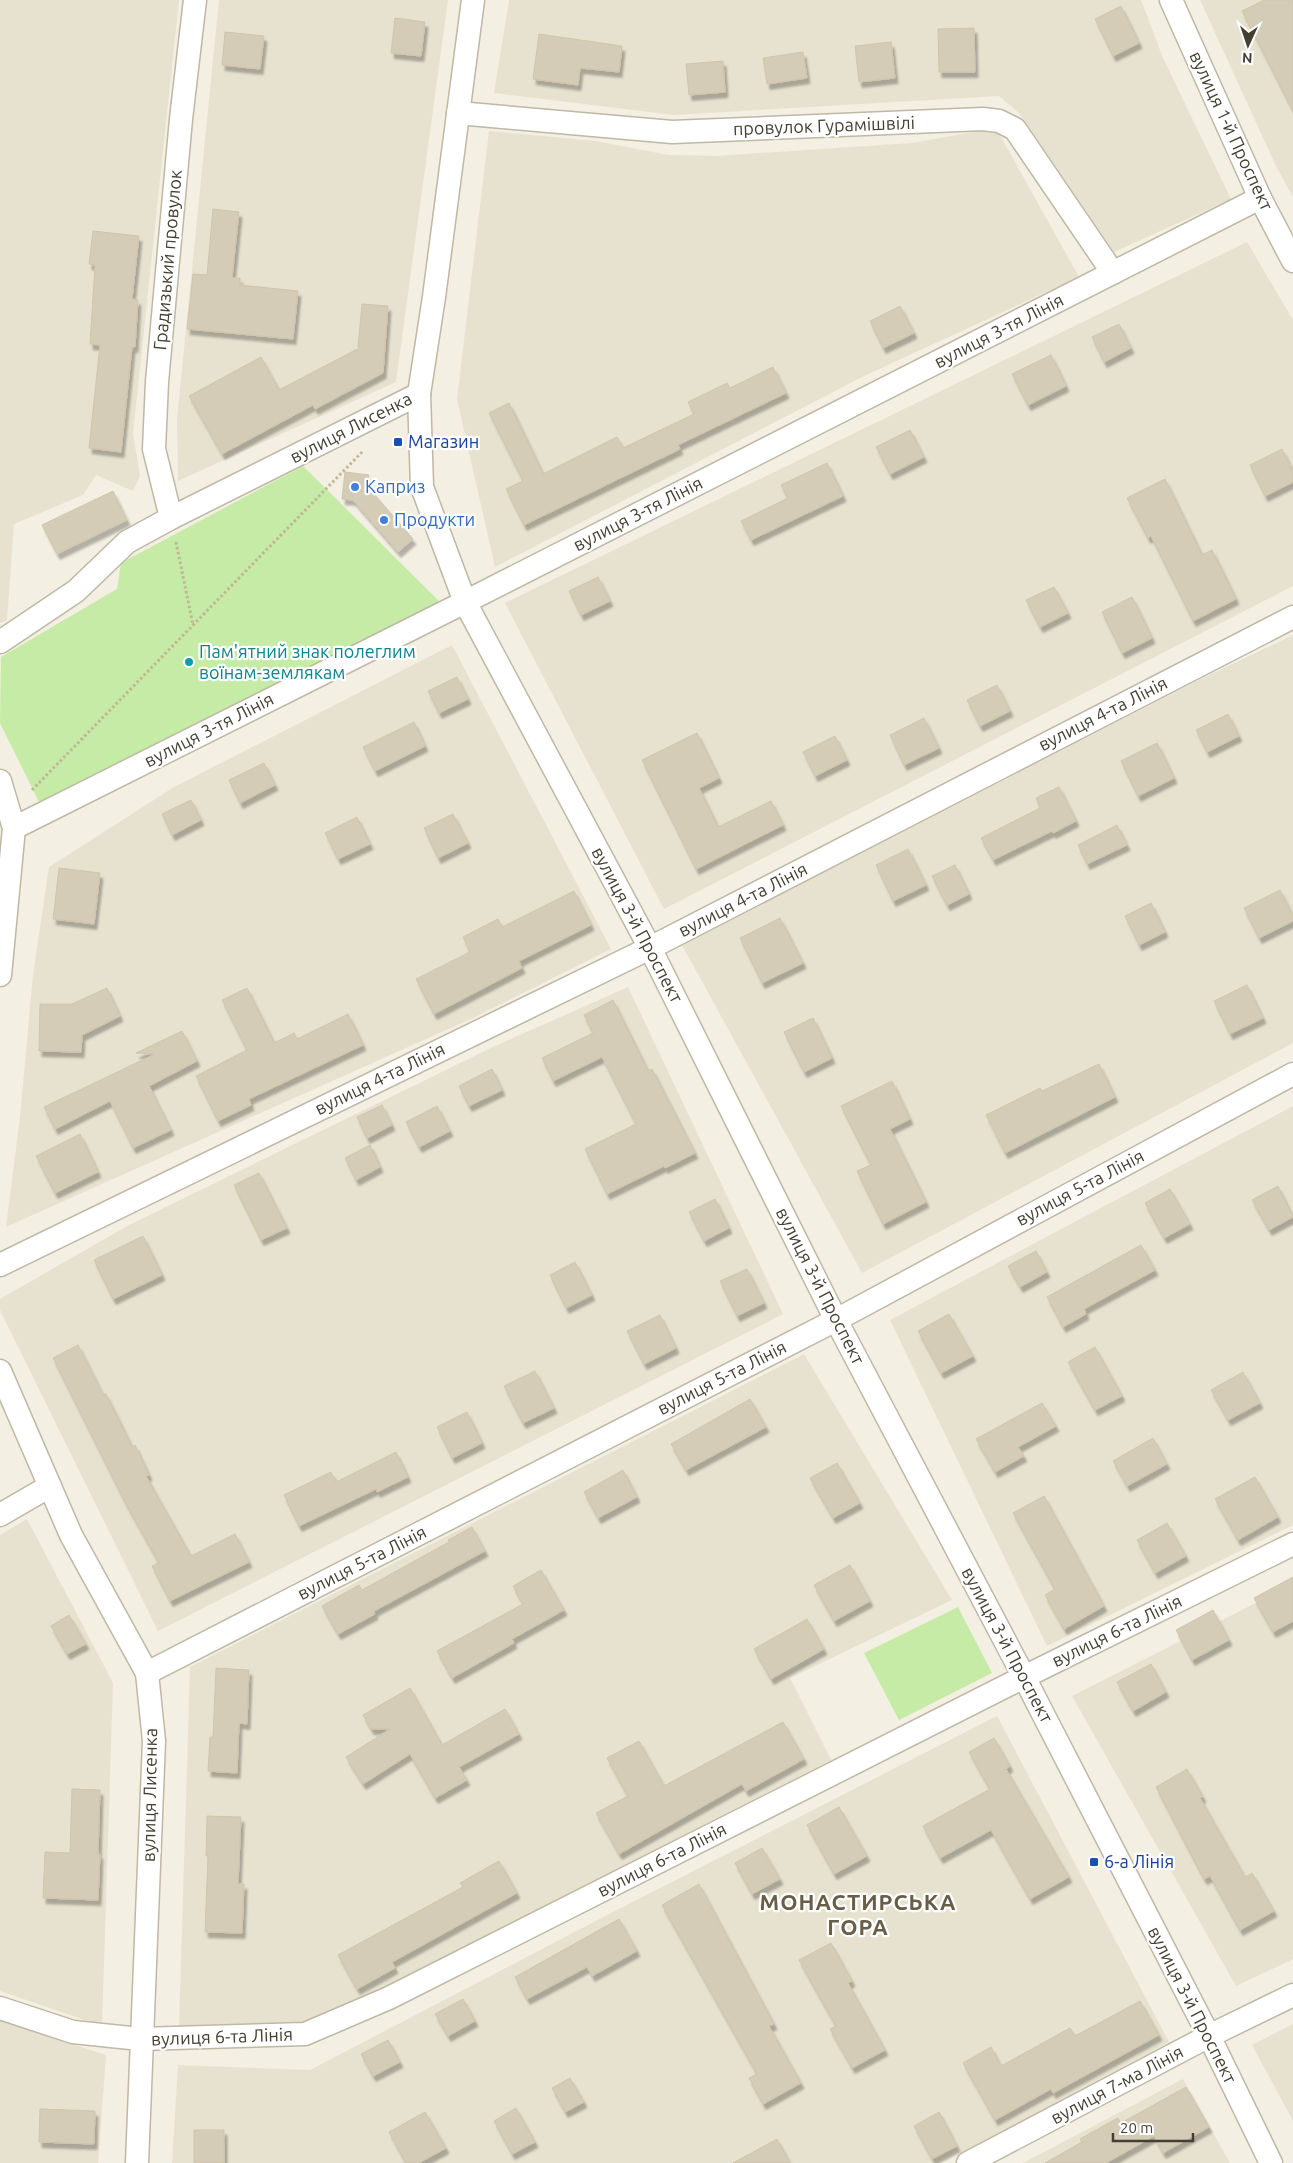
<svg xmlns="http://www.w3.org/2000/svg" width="1293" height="2163" viewBox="0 0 1293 2163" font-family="Ubuntu,sans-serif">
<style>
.residential{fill:#e7e2cf}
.green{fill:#c5eba6}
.building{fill:#d4ccb6;stroke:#d0c5a9;filter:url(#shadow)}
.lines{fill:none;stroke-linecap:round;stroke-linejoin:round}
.street-casing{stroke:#beb8a4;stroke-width:25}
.path{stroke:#c1b694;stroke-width:3;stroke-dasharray:2.5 2.5;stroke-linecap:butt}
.street{stroke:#fff;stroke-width:22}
.transit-dot{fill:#1a4fb4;stroke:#fff;stroke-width:2}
.shop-dot{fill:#3f7fe0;stroke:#fff;stroke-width:2}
.culture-dot{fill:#0f9aa8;stroke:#fff;stroke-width:2}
.labels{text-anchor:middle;stroke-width:4.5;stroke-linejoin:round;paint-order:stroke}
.street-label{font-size:18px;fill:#443f32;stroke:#fff}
.transit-label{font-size:18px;fill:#164399;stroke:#fff;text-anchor:start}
.shop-label{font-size:18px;fill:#366cbe;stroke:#fff;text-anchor:start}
.culture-label{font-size:18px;fill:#0d838f;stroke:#fff;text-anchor:start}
.district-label{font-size:22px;font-weight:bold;letter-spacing:1px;fill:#685e48;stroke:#fff}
</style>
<defs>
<filter id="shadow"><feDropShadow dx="3" dy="5.5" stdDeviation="1" flood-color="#0004"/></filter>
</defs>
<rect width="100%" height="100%" fill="#f3efe2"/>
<g class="residential">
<path d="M0,0H179L133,434L140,476L133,491L96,475L83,495L14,524L7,620L0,623Z"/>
<path d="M219,0H448L396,382L178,481L177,419Z"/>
<path d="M509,0H1141L1163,58L1231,199L1114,252L1019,113L999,96L674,115L494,93Z"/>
<path d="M1200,0H1293V197L1276,166Z"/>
<path d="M996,128L1079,277L864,376L495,567L457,399L489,131L596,141L668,155L717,156L912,143Z"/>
<path d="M1247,242L1293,320V586L664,909L505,603Z"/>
<path d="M1293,635V1043L862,1273L682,945L1205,677Z"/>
<path d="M452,645L611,949L473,1018L6,1227L20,1117L33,975L49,867L174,787Z"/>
<path d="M628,987L783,1314L158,1631L0,1310V1299L129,1225L493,1047Z"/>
<path d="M1293,1106V1525L1047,1646L890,1320Z"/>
<path d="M804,1354L952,1600L790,1678L831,1760L310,2026H179L190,1667Z"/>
<path d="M27,1519L113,1683L102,2026L0,1991V1535Z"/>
<path d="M1293,1584V1959L1236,1986L1072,1696Z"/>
<path d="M997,1716L1169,2042L942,2163H172L178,2065L310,2070L613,1912Z"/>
<path d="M0,2021L106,2055L98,2163H0Z"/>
<path d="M1293,2024V2121L1252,2045Z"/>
<path d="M1183,2079L1230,2163H1023Z"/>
</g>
<g class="green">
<path d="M303,466L440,602L41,806L0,723L1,657L117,589L121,563Z"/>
<path d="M958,1607L992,1673L899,1720L864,1653Z"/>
</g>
<g class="building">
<path d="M1264,0H1293V111L1242,11Z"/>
<path d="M1121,6L1139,43L1113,56L1095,19Z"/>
<path d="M395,18L425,22L421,56L391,53Z"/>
<path d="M974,28L975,72H939L938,29Z"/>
<path d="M225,32L264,36L260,69L222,65Z"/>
<path d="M539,34L622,46L619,72L580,68L578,85L533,79Z"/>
<path d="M891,42L895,78L859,82L855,46Z"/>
<path d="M803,52L807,78L767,84L763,58Z"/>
<path d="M723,61L725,92L689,95L686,64Z"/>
<path d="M213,209L239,212L232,278H240V285L298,291L293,339L187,329L193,274L207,275Z"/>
<path d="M93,231L139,236L132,299L138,300L135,347H132L121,452L89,448L100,345L90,344L95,265L89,264Z"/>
<path d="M362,304L388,306L383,373L315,409L313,405L222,454L189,396L261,357L279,390L361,347H358Z"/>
<path d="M900,306L914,333L883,348L870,321Z"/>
<path d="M1119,324L1131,348L1104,362L1092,337Z"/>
<path d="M1051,355L1066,386L1028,405L1012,374Z"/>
<path d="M773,367L786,393L678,445L680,449L524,525L506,489L523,481L489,413L509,403L543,474L617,437L623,448L694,414L688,402L727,383L730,388Z"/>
<path d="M910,430L924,457L890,474L876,447Z"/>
<path d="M1282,449L1293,471V482L1265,496L1250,465Z"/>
<path d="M827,463L843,496L751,540L741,521L788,498L781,485Z"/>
<path d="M345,472L369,475L367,486L413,539L398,552L353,500L342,499Z"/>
<path d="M1165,479L1202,555L1212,550L1236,599L1193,621L1151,536L1148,538L1127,498Z"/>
<path d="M113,491L127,520L57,554L42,525Z"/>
<path d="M598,577L610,601L581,615L569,591Z"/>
<path d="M1054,587L1068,613L1040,627L1026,600Z"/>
<path d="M1132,597L1152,638L1122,653L1102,612Z"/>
<path d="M457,677L468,699L439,713L428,691Z"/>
<path d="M997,685L1010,711L980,726L967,700Z"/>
<path d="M1228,714L1239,736L1207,752L1196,730Z"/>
<path d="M924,718L939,748L904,765L890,735Z"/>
<path d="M414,722L425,746L375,771L363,747Z"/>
<path d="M697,733L719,778L699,788L718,827L771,801L783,825L696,869L642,760Z"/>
<path d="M835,736L847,760L815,776L803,752Z"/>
<path d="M1157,743L1174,778L1138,796L1121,761Z"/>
<path d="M264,763L275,785L240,803L229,780Z"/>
<path d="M1059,787L1076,821L1053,833L1052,831L993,860L981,838L1040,808L1036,798Z"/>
<path d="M191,800L201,820L172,835L162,814Z"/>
<path d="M453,814L468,843L438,858L424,828Z"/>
<path d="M357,817L370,844L338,859L325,833Z"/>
<path d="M1117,825L1127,845L1087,864L1078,845Z"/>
<path d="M908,849L926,885L893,901L876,865Z"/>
<path d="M955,865L969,894L947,905L932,876Z"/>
<path d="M59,868L100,873L94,924L53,919Z"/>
<path d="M1280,890L1293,916V921L1259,938L1244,908Z"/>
<path d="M574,891L591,925L519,961L522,968L434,1014L416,979L470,952L463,937L498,919L502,927Z"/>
<path d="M1151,903L1165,932L1139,945L1125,916Z"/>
<path d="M780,918L803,963L762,983L740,938Z"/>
<path d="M1247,985L1263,1018L1230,1034L1214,1001Z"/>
<path d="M107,988L120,1016L82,1035L81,1052L39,1051L40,1004H72Z"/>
<path d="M247,988L274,1043L294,1033L297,1039L348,1014L363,1045L249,1099L251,1105L218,1121L196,1076L247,1050L222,1000Z"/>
<path d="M613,1000L648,1071L652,1069L695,1153L665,1168L664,1166L607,1194L585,1149L636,1124L602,1057L553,1081L542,1058L593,1033L584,1015Z"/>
<path d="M813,1018L832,1058L804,1072L784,1032Z"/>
<path d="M182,1031L197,1061L149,1086L171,1130L133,1148L110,1101L55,1129L44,1107L155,1054L136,1053Z"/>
<path d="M1099,1064L1115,1097L1005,1153L986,1115L1040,1088L1042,1091Z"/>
<path d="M492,1069L502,1090L469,1106L459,1086Z"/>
<path d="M892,1081L910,1119L890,1129L926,1202L883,1224L857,1171L871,1165L841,1106Z"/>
<path d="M382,1105L392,1125L367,1138L357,1117Z"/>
<path d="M437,1106L450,1131L419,1147L406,1122Z"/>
<path d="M80,1134L98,1172L55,1193L36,1156Z"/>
<path d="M370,1145L380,1167L356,1180L345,1158Z"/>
<path d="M259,1173L287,1228L261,1240L234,1185Z"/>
<path d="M1278,1186L1293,1217L1269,1230L1252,1200Z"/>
<path d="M1170,1189L1190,1224L1164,1238L1145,1203Z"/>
<path d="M715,1199L729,1228L704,1241L689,1212Z"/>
<path d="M143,1236L162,1275L113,1299L94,1260Z"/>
<path d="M1141,1245L1155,1270L1084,1309L1086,1314L1063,1327L1047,1297Z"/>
<path d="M1036,1251L1047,1272L1020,1287L1008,1266Z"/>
<path d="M575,1262L592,1295L566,1308L550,1275Z"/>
<path d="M747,1269L764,1303L737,1316L720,1281Z"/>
<path d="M949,1314L973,1356L941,1373L918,1331Z"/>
<path d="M660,1315L676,1348L644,1364L627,1331Z"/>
<path d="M78,1345L103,1395L106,1394L132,1447L135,1445L149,1475L146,1476L191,1556L235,1534L249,1562L170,1601L152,1566L159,1563L125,1502L53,1358Z"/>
<path d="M1095,1347L1122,1396L1095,1410L1068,1362Z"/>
<path d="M535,1371L554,1408L523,1423L504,1386Z"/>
<path d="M1243,1372L1260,1403L1228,1420L1211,1390Z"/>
<path d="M750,1399L766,1427L686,1470L671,1444Z"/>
<path d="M1042,1403L1056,1426L1018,1447L1024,1456L995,1472L976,1439Z"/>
<path d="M467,1412L482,1443L452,1458L437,1427Z"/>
<path d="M1153,1438L1167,1464L1127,1486L1113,1461Z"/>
<path d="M396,1452L408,1477L377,1492L376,1489L299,1526L284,1495L331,1472L336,1482Z"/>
<path d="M837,1463L860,1503L833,1518L810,1478Z"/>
<path d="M623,1470L637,1497L598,1518L584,1492Z"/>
<path d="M1255,1477L1278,1517L1238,1540L1215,1499Z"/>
<path d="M1044,1496L1104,1606L1064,1629L1045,1595L1055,1589L1013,1513Z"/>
<path d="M1167,1523L1186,1556L1155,1573L1137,1540Z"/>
<path d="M472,1527L485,1551L374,1611L375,1614L338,1634L322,1606L359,1585L362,1590L449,1542L448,1540Z"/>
<path d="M850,1565L870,1601L834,1621L814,1585Z"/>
<path d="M541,1570L564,1610L512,1639L514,1643L452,1678L437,1651L523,1604L513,1586Z"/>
<path d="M1293,1577V1621L1273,1632L1254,1598Z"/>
<path d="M1213,1610L1229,1640L1192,1660L1176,1630Z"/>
<path d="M69,1615L86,1644L67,1654L51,1626Z"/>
<path d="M807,1619L824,1649L771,1679L754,1649Z"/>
<path d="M1151,1664L1166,1692L1133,1711L1117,1682Z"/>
<path d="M216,1668L249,1670L247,1724L239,1723L237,1773L208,1771L210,1737H213Z"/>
<path d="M410,1688L442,1745L505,1709L519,1734L459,1767L467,1780L435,1798L410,1754L363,1784L346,1757L390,1729H371L363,1715Z"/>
<path d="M783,1722L804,1759L746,1791L742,1784L619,1854L596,1813L628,1796L607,1758L639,1741L664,1786Z"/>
<path d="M994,1738L1010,1766L1006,1769L1069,1877L1030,1899L991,1830L940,1858L923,1826L990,1789L969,1752Z"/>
<path d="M1187,1769L1203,1797L1200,1798L1245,1877L1252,1873L1274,1911L1240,1930L1210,1876L1204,1879L1156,1787Z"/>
<path d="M72,1789L100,1790L98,1854H100L98,1900L43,1898L45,1852L70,1853Z"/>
<path d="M839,1807L867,1856L834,1874L807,1825Z"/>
<path d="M207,1816L241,1817L238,1884H244L242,1933L205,1932L208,1856H206Z"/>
<path d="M762,1848L780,1879L752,1894L735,1863Z"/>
<path d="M499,1861L517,1893L392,1962L395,1968L357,1989L338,1955L463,1887L460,1883Z"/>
<path d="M699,1884L774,2024L769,2026L801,2083L763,2104L749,2078L757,2074L662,1905Z"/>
<path d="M619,1919L637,1951L592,1976L587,1967L527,1999L515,1977Z"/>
<path d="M831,1943L852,1981L848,1983L885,2050L852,2068L830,2029L836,2026L799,1960Z"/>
<path d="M463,1999L475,2021L448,2036L435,2014Z"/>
<path d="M1140,2001L1159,2035L1053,2093L1051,2089L995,2120L963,2063L991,2047L1001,2066L1070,2028L1075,2036Z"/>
<path d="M388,2040L400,2062L373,2076L361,2054Z"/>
<path d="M570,2078L584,2102L565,2112L552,2088Z"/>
<path d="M1186,2087L1209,2127L1163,2153L1154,2136L1106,2163H1045L1082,2142L1080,2139L1118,2118L1121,2123Z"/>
<path d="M516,2108L535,2142L512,2154L494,2121Z"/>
<path d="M40,2109L95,2111L94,2144L39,2142Z"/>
<path d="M425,2112L446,2148L419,2163H406L389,2132Z"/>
<path d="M939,2112L957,2146L932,2159L914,2126Z"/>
<rect x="194" y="2130" width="30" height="33"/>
<path d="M777,2139L790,2163H733Z"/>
</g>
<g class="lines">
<g class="street-casing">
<g id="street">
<path d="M473,0L434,297L419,394L422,487L465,602L650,948L836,1320L1024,1677L1209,2036L1271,2163"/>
<path d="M1171,0L1260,198L1293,261"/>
<path d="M458,113L672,132L983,119L999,121L1015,129L1113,273"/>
<path d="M171,518L154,449L157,382L181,119L195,0"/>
<path d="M0,642L76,591L127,542L171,518L419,394"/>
<path d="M0,781L14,828L0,975"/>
<path d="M14,828L465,602L1260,198"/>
<path d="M0,1265L650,948L1293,617"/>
<path d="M0,1371L71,1535L147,1673L154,1741L137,2163"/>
<path d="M0,1515L50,1486"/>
<path d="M147,1673L836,1320L1293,1074"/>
<path d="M0,2008L73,2032L140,2039L305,2034L389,1998L1024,1677L1293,1544"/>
<path d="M968,2163L1209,2036L1293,1995"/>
</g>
</g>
<g class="path">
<path d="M176,542L193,625"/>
<path d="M32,790L363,451"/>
</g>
<use href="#street" class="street"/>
</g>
<g class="transit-dot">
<rect x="393" y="437" width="10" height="10" rx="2.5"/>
<rect x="1089" y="1857" width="10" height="10" rx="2.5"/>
</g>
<g class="shop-dot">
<circle cx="355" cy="487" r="5"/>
<circle cx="384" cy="520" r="5"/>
</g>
<circle class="culture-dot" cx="189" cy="662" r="5"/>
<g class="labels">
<g class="street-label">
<text transform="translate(824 126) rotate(-2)" y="6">провулок Гурамішвілі</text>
<text transform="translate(1231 131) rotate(65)" y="6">вулиця 1-й Проспект</text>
<text transform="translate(168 260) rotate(-85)" y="6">Градизький провулок</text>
<text transform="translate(999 331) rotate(-27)" y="6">вулиця 3-тя Лінія</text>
<text transform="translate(351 428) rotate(-27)" y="6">вулиця Лисенка</text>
<text transform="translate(638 514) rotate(-27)" y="6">вулиця 3-тя Лінія</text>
<text transform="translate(1103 714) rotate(-27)" y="6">вулиця 4-та Лінія</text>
<text transform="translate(209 730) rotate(-27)" y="6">вулиця 3-тя Лінія</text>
<text transform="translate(743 900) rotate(-27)" y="6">вулиця 4-та Лінія</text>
<text transform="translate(637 925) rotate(62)" y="6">вулиця 3-й Проспект</text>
<text transform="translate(380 1079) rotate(-26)" y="6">вулиця 4-та Лінія</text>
<text transform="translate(1080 1188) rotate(-28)" y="6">вулиця 5-та Лінія</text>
<text transform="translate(820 1286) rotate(63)" y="6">вулиця 3-й Проспект</text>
<text transform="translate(722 1378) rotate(-27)" y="6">вулиця 5-та Лінія</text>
<text transform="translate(362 1563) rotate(-27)" y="6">вулиця 5-та Лінія</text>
<text transform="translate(1117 1631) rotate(-26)" y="6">вулиця 6-та Лінія</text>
<text transform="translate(1007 1645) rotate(62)" y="6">вулиця 3-й Проспект</text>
<text transform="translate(150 1795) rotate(-89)" y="6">вулиця Лисенка</text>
<text transform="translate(662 1860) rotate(-27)" y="6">вулиця 6-та Лінія</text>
<text transform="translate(1192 2005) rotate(63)" y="6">вулиця 3-й Проспект</text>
<text transform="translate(222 2037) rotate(-2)" y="6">вулиця 6-та Лінія</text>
<text transform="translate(1117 2085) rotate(-28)" y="6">вулиця 7-ма Лінія</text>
</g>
<g class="transit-label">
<text x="408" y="448">Магазин</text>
<text x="1104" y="1868">6-а Лінія</text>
</g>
<g class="shop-label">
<text x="365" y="493">Каприз</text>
<text x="394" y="526">Продукти</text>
</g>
<g class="culture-label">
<text x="199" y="658">Пам'ятний знак полеглим<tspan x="199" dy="21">воїнам-землякам</tspan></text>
</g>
<g class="district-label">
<text x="858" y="1910">МОНАСТИРСЬКА<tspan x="858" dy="25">ГОРА</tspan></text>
</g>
</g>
<g transform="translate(1248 45) rotate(183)" stroke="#ffffff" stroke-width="4" paint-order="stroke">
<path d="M0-4L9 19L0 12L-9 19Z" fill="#443f32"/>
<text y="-8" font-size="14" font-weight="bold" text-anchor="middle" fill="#443f32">N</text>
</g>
<path d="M1113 2133v8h80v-8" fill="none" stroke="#443f32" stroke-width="2.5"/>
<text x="1120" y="2133" font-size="15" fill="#443f32" stroke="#ffffff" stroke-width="4" paint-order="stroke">20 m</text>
</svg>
